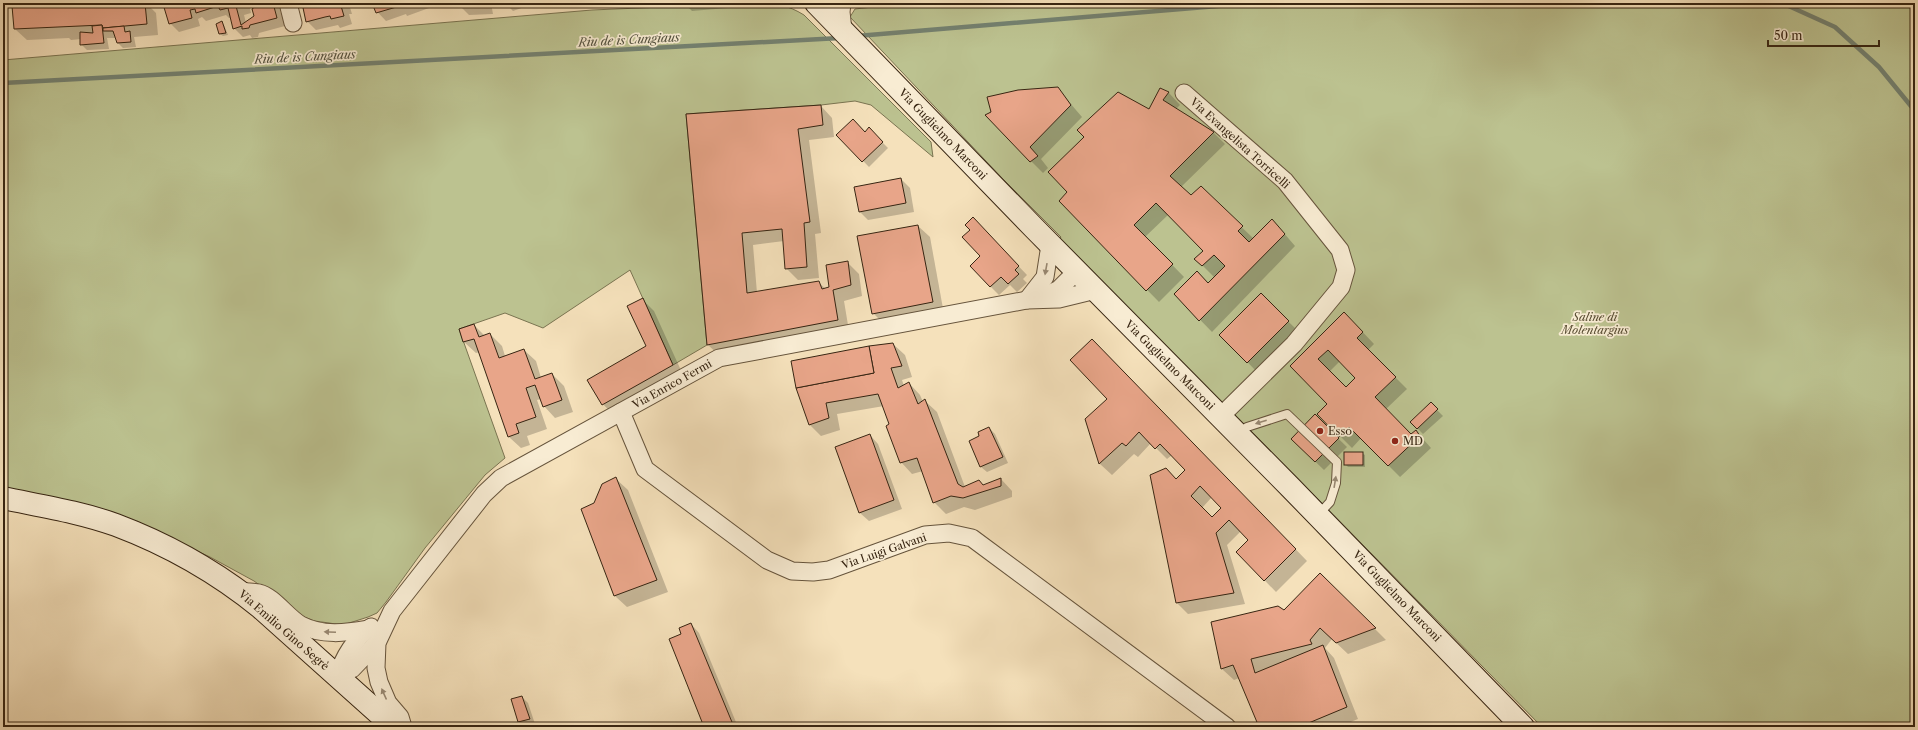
<svg xmlns="http://www.w3.org/2000/svg" width="1918" height="730" viewBox="0 0 1918 730" font-family="'Libre Caslon Text',serif">
<style>
.green{fill:#bcc290;stroke:#7a7451}
.shadow{fill:#0003;fill-rule:evenodd}
.lines{fill:none;stroke-linecap:round;stroke-linejoin:round}
.stream{stroke:#748170;stroke-width:4.5}
.building{fill:#e8a589;stroke:#372512;fill-rule:evenodd}
.lane-casing{stroke:#66543c;stroke-width:10}
.street-casing{stroke:#66543c;stroke-width:19}
.secondary-casing{stroke:#372512;stroke-width:24}
.lane{stroke:#f8ecd3;stroke-width:8}
.street{stroke:#f8ecd3;stroke-width:17}
.secondary{stroke:#f8ecd3;stroke-width:22}
.oneway{fill:#988872}
.poi-dot{fill:#8f2418;stroke:#f8ecd3;stroke-width:1.5}
.labels{text-anchor:middle;stroke-width:3.5;stroke-linejoin:round;paint-order:stroke}
.street-label{font-size:11px;fill:#372512;stroke:#f8ecd3}
.park-label{font-size:11px;font-style:italic;fill:#584c32;stroke:#f8ecd3}
.poi-label{font-size:11px;fill:#372512;stroke:#f8ecd3;text-anchor:start}
.water-label{font-size:12px;font-style:italic;fill:#555341;stroke:#f8ecd3}
</style>
<rect width="100%" height="100%" fill="#f5e1bb"/>
<filter id="stains"><feTurbulence type="fractalNoise" baseFrequency=".005" numOctaves="4"/><feColorMatrix values="0 0 0 0 .2 0 0 0 0 .09 0 0 0 0 .02 0 0 0 .5 -.17"/></filter>
<radialGradient id="worn" r=".72"><stop offset=".6" stop-color="#630" stop-opacity="0"/><stop offset="1" stop-color="#630" stop-opacity=".3"/></radialGradient>
<g class="green">
<path d="M756,3C775,3 788,5 804,15L931,142L933,157L871,105L855,101L821,105L686,114L707,345L673,365L630,270L543,328L505,313L459,329L505,458L485,475L425,548L386,602L377,613L368,617L343,625L315,621L304,617L254,581L210,557L151,530L3,488V60L592,10Z"/>
<path d="M907,3H1915V727H1542L1247,427L1227,412L1058,241L1061,237L1002,178L850,17L855,9Z"/>
</g>
<g class="shadow">
<path d="M57,3L59,6L92,3H146L156,13L158,35L134,37L136,47L123,48L117,42L116,38H107L109,49L87,50L81,44V39L71,40L69,38L27,40L15,29Z"/>
<path d="M171,3H275L279,7L285,26L259,33L258,37L252,38L250,35L243,37L234,28L232,18H229L226,15L206,21L202,17L198,19L200,26L179,32L170,23ZM253,3L257,7L256,16L246,23L244,15L251,13L249,4Z"/>
<path d="M303,3H351L349,4L352,14H349L352,24L340,28L338,25L316,30L307,21Z"/>
<path d="M369,3H427L429,8L407,16L406,14L386,21Z"/>
<path d="M460,3H491L493,14L469,15L460,6Z"/>
<path d="M505,3H530V5L513,11Z"/>
<path d="M684,3H726L727,8L692,11Z"/>
<path d="M222,22L224,25L228,35L223,36L220,34L217,24Z"/>
<path d="M1057,88L1082,117L1041,159L1048,168L1043,173L986,116Z"/>
<path d="M1160,89L1169,93L1180,105L1176,109L1214,133L1225,144L1181,187L1191,197L1201,188L1254,239L1283,232L1295,246L1212,332L1175,294L1208,284L1215,278L1196,259L1204,251L1169,214L1145,237L1184,277L1159,302L1060,201L1149,110Z"/>
<path d="M821,106L832,118L834,137L809,140L821,233L815,234L819,278L798,280L786,268L784,241L753,245L757,293L819,283L826,289L830,288L847,262L859,274L862,296L844,301L849,331L720,356L708,345L687,115Z"/>
<path d="M869,129L888,148L869,167L838,135L865,133Z"/>
<path d="M901,179L910,188L914,212L868,220L860,212Z"/>
<path d="M918,226L930,237L944,314L885,325L873,313Z"/>
<path d="M981,227L1027,275L1023,279L1027,283L1017,292L1010,285L999,295L990,286L982,256Z"/>
<path d="M1261,295L1297,330L1256,371L1221,335Z"/>
<path d="M643,300L654,311L684,377L614,416L603,404L648,346Z"/>
<path d="M474,325L485,336L490,334L502,346L505,356L524,350L536,361L541,378L552,374L564,386L573,412L555,418L544,406L541,399L537,400L547,429L527,436L530,445L521,448L509,437L480,352L476,353L464,342L460,330Z"/>
<path d="M1356,325L1374,344L1368,350L1407,389L1386,409L1412,435L1416,431L1431,448L1400,477L1361,438L1352,448L1318,414L1328,404L1291,366ZM1340,361L1357,378L1346,389L1329,372Z"/>
<path d="M893,344L905,355L912,377L902,380L904,386L909,383L920,395L923,402L925,401L937,412L965,487L983,486L1001,479L1012,491V497L975,510L964,507L946,514L934,502L923,471L912,474L901,462L884,406L837,414L840,430L821,436L809,424L797,387Z"/>
<path d="M1104,351L1307,561L1276,592L1237,552L1249,540L1241,531L1227,545L1245,604L1188,614L1177,603L1176,480L1186,470L1172,455L1167,459L1151,443L1138,457L1134,454L1112,475L1100,464L1086,420L1108,399ZM1212,497L1223,508L1212,518L1202,508Z"/>
<path d="M1431,404L1443,416L1423,434L1411,422Z"/>
<path d="M1315,416L1347,447L1324,470L1292,439Z"/>
<path d="M989,428L995,434L1008,463L987,472L981,467V437Z"/>
<path d="M870,435L878,444L902,509L869,521L860,513Z"/>
<path d="M1362,453L1365,455V467H1348L1345,464Z"/>
<path d="M616,479L628,490L668,592L627,607L615,596L582,510L595,503Z"/>
<path d="M1320,574L1386,640L1348,654L1332,639L1325,648L1334,658L1358,719L1338,727H1260L1239,678L1234,680L1222,669L1212,623L1284,611Z"/>
<path d="M691,624L699,633L738,727H705L683,634Z"/>
<path d="M522,697L528,703L535,724L527,727H524L519,722L513,700Z"/>
</g>
<g class="lines">
<g class="stream">
<path d="M1782,3L1835,27L1879,67L1915,111"/>
<path d="M857,36L1254,3"/>
<path d="M3,83L840,38"/>
</g>
</g>
<g class="building">
<path d="M50,3H57V5L81,3H145L147,24L103,28L102,25L14,29L12,6Z"/>
<path d="M168,3H243L236,6L241,25L254,16L252,9L256,6L255,3H273L277,18L250,25L249,28L242,29V26L233,29L228,8L220,10L218,6L196,13L195,9L190,10L192,18L169,24L163,4Z"/>
<path d="M302,3H343L344,5L341,6L344,16L331,19L330,16L325,17L306,22Z"/>
<path d="M372,3H410L376,13Z"/>
<path d="M459,3H484V6L459,7Z"/>
<path d="M222,21L226,33L219,34L216,24Z"/>
<path d="M102,25L104,43L80,45V32L93,33L92,26Z"/>
<path d="M124,26L125,32L130,31L131,42L117,43L113,31H103V28Z"/>
<path d="M1058,87L1071,105L1030,147L1038,156L1030,162L985,115L991,112L987,97L1018,90Z"/>
<path d="M1160,88L1169,92L1163,100L1214,132L1170,176L1191,195L1201,186L1243,226L1238,231L1249,242L1272,219L1285,234L1199,321L1174,294L1197,271L1208,283L1225,266L1214,255L1202,266L1194,259L1203,251L1156,203L1134,225L1173,264L1146,291L1059,201L1067,192L1048,172L1084,137L1077,130L1118,92L1149,109Z"/>
<path d="M821,105L823,125L798,129L810,222L804,223L807,267L785,269L782,229L742,233L747,293L819,281L822,289L829,287L826,265L848,261L851,285L833,290L838,320L707,345L686,114Z"/>
<path d="M853,119L865,132L869,127L883,142L862,162L836,135Z"/>
<path d="M901,178L906,203L859,212L854,187Z"/>
<path d="M973,217L1019,266L1015,270L1019,274L1008,284L1001,277L990,287L970,266L980,256L962,237L970,230L965,225Z"/>
<path d="M918,225L933,302L872,314L857,236Z"/>
<path d="M1261,293L1289,321L1247,363L1219,335Z"/>
<path d="M643,298L673,365L602,405L587,380L646,346L627,306Z"/>
<path d="M1344,312L1363,332L1357,338L1396,377L1375,397L1411,434L1416,430L1420,436L1388,466L1349,427L1339,437L1317,414L1327,404L1290,366ZM1328,350L1355,378L1346,387L1318,359Z"/>
<path d="M474,324L479,337L490,333L499,358L524,349L535,379L552,373L562,400L543,407L535,385L526,388L536,417L516,424L519,433L508,437L474,339L463,342L459,329Z"/>
<path d="M1092,339L1296,549L1264,581L1236,552L1248,540L1229,520L1216,533L1234,593L1176,603L1150,475L1166,468L1176,479L1185,470L1160,444L1155,449L1139,432L1126,446L1122,443L1099,464L1085,419L1107,399L1070,360ZM1200,486L1221,508L1212,517L1191,496Z"/>
<path d="M893,343L902,366L891,368L898,388L909,382L918,404L925,399L958,484L963,487L979,480L983,485L1001,478V486L963,498L951,496L933,503L917,458L900,463L886,426L889,424L878,394L826,403L829,418L809,425L796,388L874,373L869,346Z"/>
<path d="M869,346L874,373L796,388L791,361Z"/>
<path d="M1431,402L1438,409L1417,429L1410,422Z"/>
<path d="M1315,414L1339,438L1315,462L1291,439Z"/>
<path d="M989,427L1003,457L980,467L969,441L979,436L978,432Z"/>
<path d="M870,434L894,500L859,513L835,447Z"/>
<rect x="1344" y="452" width="19" height="13"/>
<path d="M616,477L657,580L614,596L581,509L594,503L602,484Z"/>
<path d="M1320,573L1376,628L1336,643L1320,628L1310,640L1312,644L1251,659L1255,673L1323,645L1347,707L1299,727H1259L1233,665L1221,669L1211,622L1278,606L1284,610Z"/>
<path d="M691,623L734,727H704L669,639L681,634L679,628Z"/>
<path d="M522,696L530,719L518,722L511,699Z"/>
</g>
<g class="lines">
<g class="lane-casing">
<path id="lane" d="M1239,433L1247,427L1287,414L1337,462L1336,483L1330,502L1318,515"/>
</g>
<g class="street-casing">
<g id="street">
<path d="M288,3L293,23"/>
<path d="M842,3L841,12L843,30"/>
<path d="M1184,93L1285,181L1340,250L1346,270L1341,287L1294,344L1221,416"/>
<path d="M1041,298L1059,289L1077,271"/>
<path d="M1027,300L1045,277L1050,245"/>
<path d="M621,412L645,469L767,560L792,571L813,572L829,570L925,535L949,533L972,538L1227,727"/>
<path d="M240,591C246,592 253,592 259,593C273,596 288,618 301,625C322,636 346,633 368,629"/>
<path d="M338,676C343,657 355,639 371,627"/>
<path d="M338,676L352,669L377,643"/>
<path d="M403,727L400,717L388,703L379,682L376,668L377,643L392,611L484,494L501,478L719,358L1027,300L1059,299L1096,290"/>
</g>
</g>
<g class="secondary-casing">
<g id="secondary">
<path d="M816,3L1034,228L1291,488L1523,727"/>
<path d="M3,498C41,506 80,512 116,525C169,545 218,573 261,608L394,727"/>
</g>
</g>
<use href="#lane" class="lane"/>
<use href="#street" class="street"/>
<use href="#secondary" class="secondary"/>
</g>
<defs><path id="oneway-solid" d="M-6-.8H1V-3.2L6.5 0L1 3.2V.8H-6Z"/></defs>
<g class="oneway">
<use href="#oneway-solid" transform="translate(1046 269) rotate(100)"/>
<use href="#oneway-solid" transform="translate(1261 422) rotate(162)"/>
<use href="#oneway-solid" transform="translate(1335 482) rotate(-81)"/>
<use href="#oneway-solid" transform="translate(330 632) rotate(-177)"/>
<use href="#oneway-solid" transform="translate(384 694) rotate(-114)"/>
</g>
<g class="poi-dot">
<circle cx="1320" cy="431" r="4"/>
<circle cx="1395" cy="441" r="4"/>
</g>
<g class="labels">
<g class="street-label">
<text transform="translate(943 134) rotate(46)" y="4">Via Guglielmo Marconi</text>
<text transform="translate(1240 143) rotate(42)" y="4">Via Evangelista Torricelli</text>
<text transform="translate(1170 365) rotate(45)" y="4">Via Guglielmo Marconi</text>
<text transform="translate(672 384) rotate(-29)" y="4">Via Enrico Fermi</text>
<text transform="translate(884 551) rotate(-19)" y="4">Via Luigi Galvani</text>
<text transform="translate(1397 596) rotate(46)" y="4">Via Guglielmo Marconi</text>
<text transform="translate(284 630) rotate(41)" y="4">Via Emilio Gino Segrè</text>
</g>
<g class="park-label">
<text x="1595" y="321">Saline di<tspan x="1595" dy="13">Molentargius</tspan></text>
</g>
<g class="poi-label">
<text x="1328" y="435">Esso</text>
<text x="1403" y="445">MD</text>
</g>
<g class="water-label">
<text transform="translate(629 40) rotate(-3)" y="4">Riu de is Cungiaus</text>
<text transform="translate(305 57) rotate(-3)" y="4">Riu de is Cungiaus</text>
</g>
</g>
<rect width="1918" height="730" fill="none" stroke="#f5e1bb" stroke-width="16"/>
<rect x="4" y="4" width="1910" height="722" fill="none" stroke="#372512" stroke-width="2"/>
<rect x="8" y="8" width="1902" height="714" fill="none" stroke="#372512"/>
<path d="M1768 40v6h111v-6" fill="none" stroke="#372512" stroke-width="2"/>
<text x="1774" y="40" font-size="12" fill="#372512" stroke="#f8ecd3" stroke-width="3" paint-order="stroke">50 m</text>
<rect width="100%" height="100%" filter="url(#stains)"/>
<rect width="100%" height="100%" fill="url(#worn)"/>
</svg>
